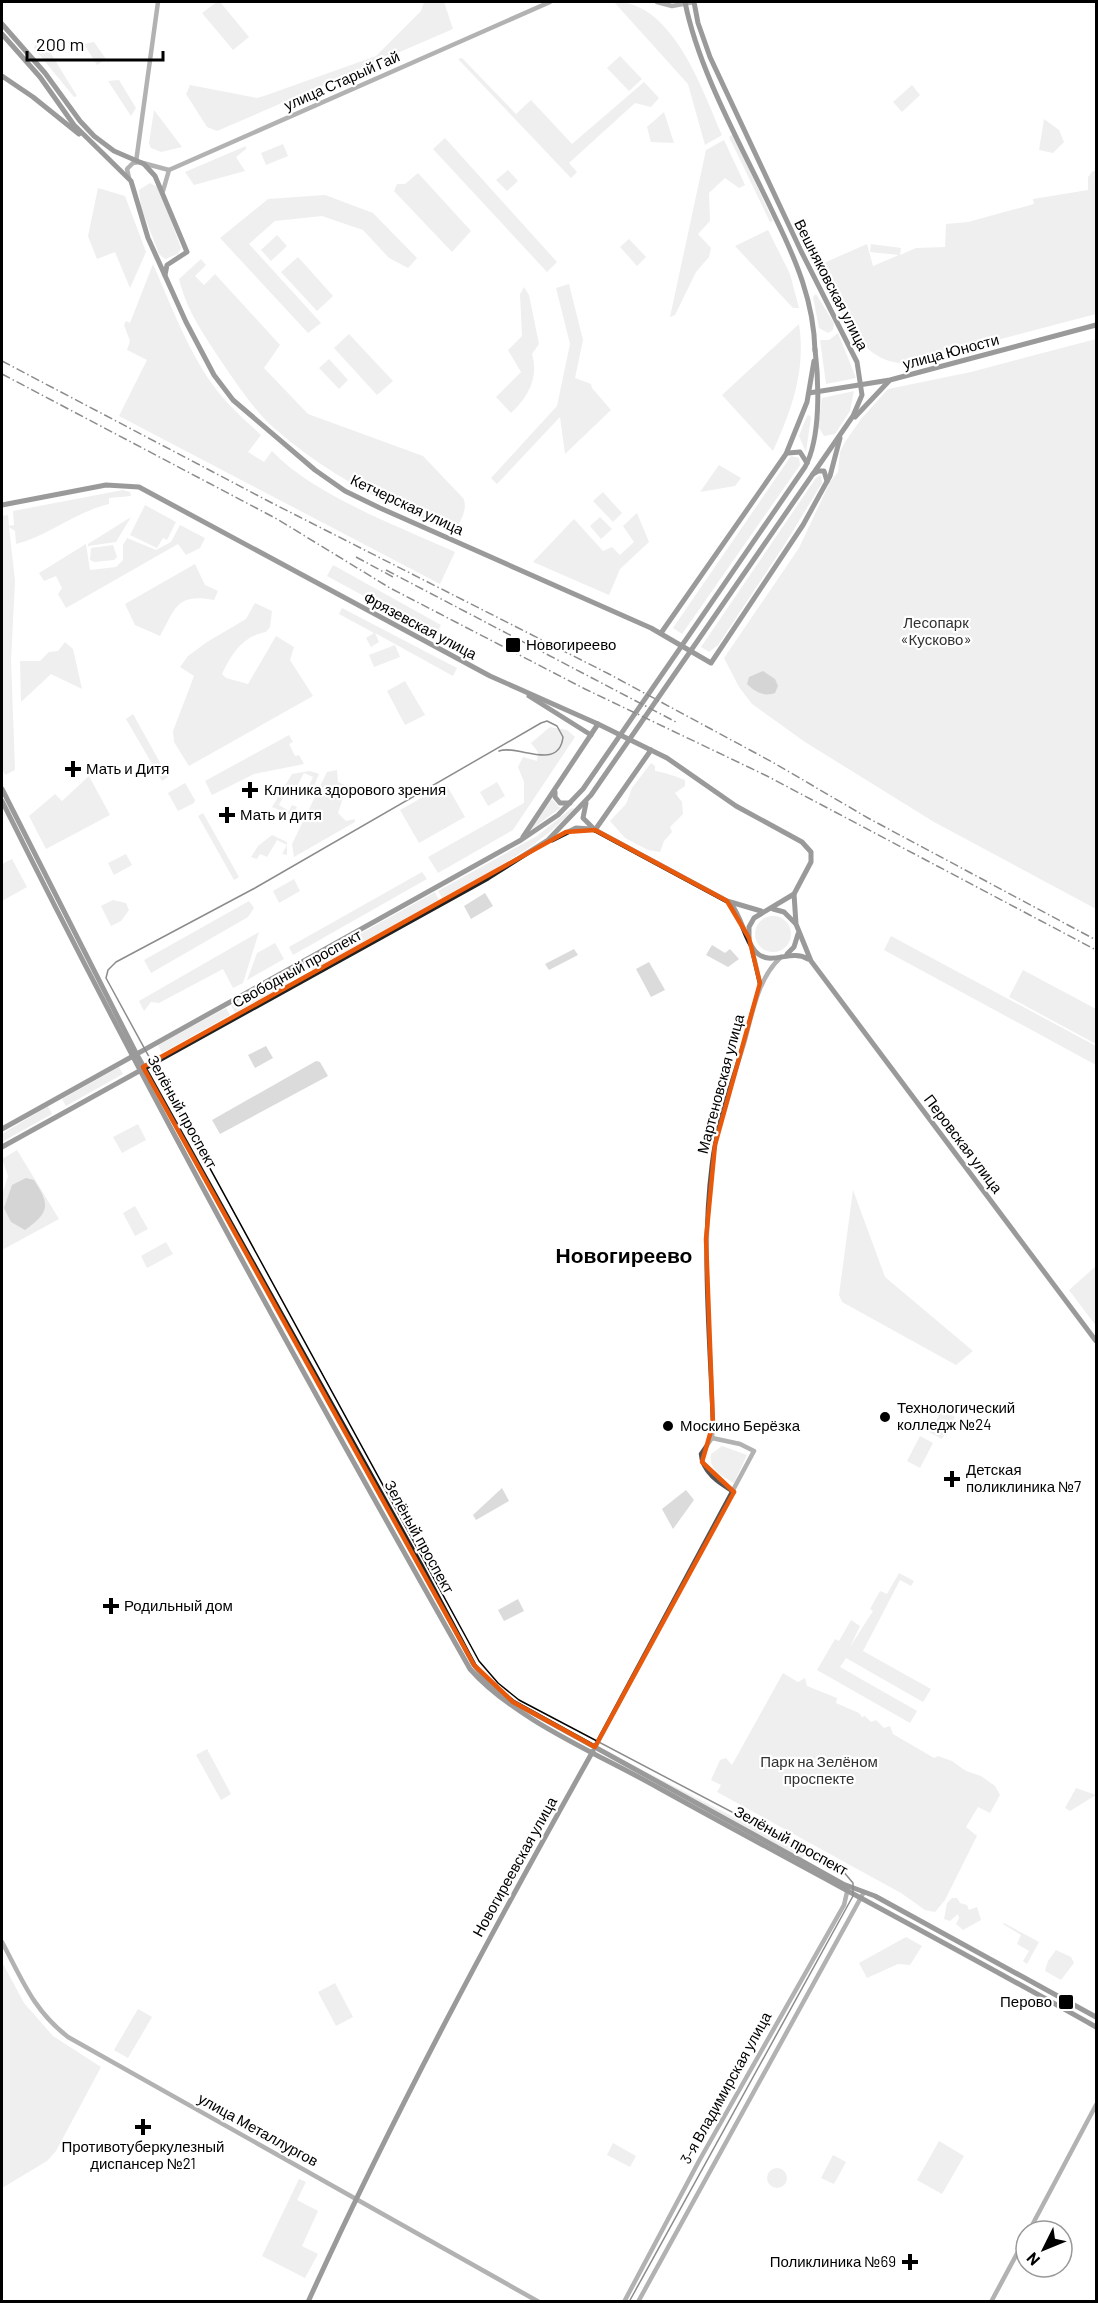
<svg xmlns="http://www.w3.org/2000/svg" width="1098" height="2303" viewBox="0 0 1098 2303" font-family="Barlow,sans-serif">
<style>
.green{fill:#dbdbdb}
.water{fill:#a2a2a2}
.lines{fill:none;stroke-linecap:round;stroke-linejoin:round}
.tertiary{stroke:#545454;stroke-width:4.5}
.secondary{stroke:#212121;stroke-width:5}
.tram{stroke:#000;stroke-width:1.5}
.rail{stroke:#000;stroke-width:1.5;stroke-dasharray:9 3 1.5 3;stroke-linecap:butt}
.marked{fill:none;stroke:#e8590c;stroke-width:4.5;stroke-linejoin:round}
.poi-dot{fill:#000;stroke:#fff;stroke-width:2}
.labels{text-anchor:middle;stroke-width:4.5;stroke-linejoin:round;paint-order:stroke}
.street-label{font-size:15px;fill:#000;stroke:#fff}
.park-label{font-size:15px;fill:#323232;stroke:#fff}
.poi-label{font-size:15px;fill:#000;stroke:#fff;text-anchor:start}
.district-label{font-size:21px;font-weight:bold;fill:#000;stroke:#fff}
</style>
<rect width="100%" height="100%" fill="#fff"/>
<g class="green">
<path d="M217,2H220L249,37L233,50L202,13Z"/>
<path d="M424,2H444L453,29L217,131L207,127L186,94L190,85L257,98L264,96L376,56L421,11Z"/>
<path d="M614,2C673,0 704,94 722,135L705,145L688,84Z"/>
<path d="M94,42L106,59L97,65L84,44Z"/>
<path d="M35,45L50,52L77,96L74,97L34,48Z"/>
<path d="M620,56L642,79L629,91L607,68Z"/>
<path d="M462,58L516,114L531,100L572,144L644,82L659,98L651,107L635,103L569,163L577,172L571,178L458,59Z"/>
<path d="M119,80L136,108L131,116L108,81Z"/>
<path d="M912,85L920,95L902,112L893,102Z"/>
<path d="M154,110L182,147L161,152L151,148L149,143Z"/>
<path d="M664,112L674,143L651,142L647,127Z"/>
<path d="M1044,119L1059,130L1064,142L1053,153L1039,150Z"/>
<path d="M733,134L773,221L770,222L729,137Z"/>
<path d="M445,138L557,262L547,272L433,149Z"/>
<path d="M724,140L745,185L739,188L725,178L709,193L710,221L698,234L711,248L709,257L696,272L675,315L670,317L706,150Z"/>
<path d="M283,144L288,156L266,165L261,153Z"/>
<path d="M246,146V149L236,157L245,171L194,185L185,172Z"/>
<path d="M508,170L518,181L507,191L496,180Z"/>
<path d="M1093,171H1096V314L909,363C858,367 837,302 817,266L867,244L873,266L899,255L870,252L871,244L901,248L900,255L916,248L945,247L946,224L968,222L1034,204L1033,199L1088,190V177Z"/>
<path d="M418,173L471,231L452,252L394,191L397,184H405Z"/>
<path d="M150,183L159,188L181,248L178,254L165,259L159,254L141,207L139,190Z"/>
<path d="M98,188L125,196L146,252L130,288L115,252L97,259L88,236Z"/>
<path d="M325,195L373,213L417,258L408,268L389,258L363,230L322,216L275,221L249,244L321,323L308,333L220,238L268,199Z"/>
<path d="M768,230L790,274L799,308H793L735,246Z"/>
<path d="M277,235L287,246L271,261L261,250Z"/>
<path d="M629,239L646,257L637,266L620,247Z"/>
<path d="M298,257L333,296L317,311L281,272Z"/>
<path d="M201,259L206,265L195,276L204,285L215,274L280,345L264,368L308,414L423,456L463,498C469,509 459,523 454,534C388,505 329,476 274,428C251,407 232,377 215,352C198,325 187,310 179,279Z"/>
<path d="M153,264C171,305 187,349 213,385C226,404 244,419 261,435L248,452L264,462L272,451C315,496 398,526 455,552L440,584L119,416L147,360L127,350L130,341L124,325L126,321L130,323Z"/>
<path d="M569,284L583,340L575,378L591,384L592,388L611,410L565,454L560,417L497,484L491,478L557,406L570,344L556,288Z"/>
<path d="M524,287L529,295L539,344L532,354C539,378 528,397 511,413L496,397L521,372L508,350L522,336L520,294Z"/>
<path d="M816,294L834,323L833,330L828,333L819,328L813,297Z"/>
<path d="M799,324C806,370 792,409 773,451L722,395Z"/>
<path d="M838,333L856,378L826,384L820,340H829Z"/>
<path d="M349,334L393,381L377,395L334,348Z"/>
<path d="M1096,339V909L934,822L805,742L752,704L739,687L724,658L799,548L830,482L838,472L840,452L845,442L861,419L888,389L971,372Z"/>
<path d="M329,359L348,380L339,389L319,368Z"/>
<path d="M854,391L850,411L835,434L824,436L818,426L822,398Z"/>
<path d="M809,415L811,417L806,452L799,436L807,416Z"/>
<path d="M791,456L799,458L800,465L682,634L673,628Z"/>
<path d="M719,465L741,478L735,486L700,492Z"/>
<path d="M821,475L822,483L785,544L718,645L709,652L701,647L816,478Z"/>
<path d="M123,490L130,492L131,496L109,498V504C75,512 48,536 16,544L15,531L9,527L15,581L11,660L15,770L5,775L2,768V516L8,515L9,526L14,525L13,511Z"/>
<path d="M603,492L622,513L613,522L593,501Z"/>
<path d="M145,505L176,522L167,540L163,538L157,548L130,535Z"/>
<path d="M637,513L649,542L620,569L609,595L533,562L574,519L603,551L612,547L620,555L634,542L623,526Z"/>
<path d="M131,517L116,542L88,546V544Z"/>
<path d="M600,517L612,529L601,539L590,526Z"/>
<path d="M180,525L205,538L200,548L186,555L178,544L66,608L58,594L62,588L56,576L44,581L39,573L86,544L90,570L116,567L123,560V545L127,538L156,550L171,542Z"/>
<path d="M113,545L117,557L114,560L94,562L90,560L91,548Z"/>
<path d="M195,564L205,585L218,591L214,600C177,593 176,607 160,636L135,625L125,604Z"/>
<path d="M333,565L441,625L436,635L327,576Z"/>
<path d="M255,603L272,611L270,627L266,632C243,636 232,653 222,674L226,678L248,684L276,636L294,647L290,660L313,696L189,766L174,742L173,731L194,676L180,667L188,656L207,642L246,619Z"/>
<path d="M342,608L457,668L453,676L375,633L379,642L371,647L366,638L374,633L339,614Z"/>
<path d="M65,642L73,649L82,689L51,674L21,702L20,661H40L49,652L58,651Z"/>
<path d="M395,645L400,657L374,667L369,655Z"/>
<path d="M405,681L425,715L405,725L387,691Z"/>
<path d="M133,714L168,777L162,781L126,719Z"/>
<path d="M550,727L567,730L575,737L513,830L438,873L428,857L524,803V782L518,767L523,757L537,761L538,752L531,743Z"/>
<path d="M289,735L293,742L289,744L295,756L299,755L304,764L254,774L212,795L205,781Z"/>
<path d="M651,763L655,766V771C664,772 677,777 685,780V786L675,793L682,802L683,814L670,827L672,832L664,841L660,852L648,850L625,838L610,821L626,804L632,788Z"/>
<path d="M337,770L338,782L347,786L338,813L346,821L355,819V822L294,857L292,844L327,772Z"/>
<path d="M310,771L319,774L313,788L309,786L313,777L304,773L295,790L288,787L279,805L289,811L292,805L297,807L293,816L272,807L292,774Z"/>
<path d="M89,776L110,815L46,849L29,816L55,794L62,801Z"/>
<path d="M497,782L505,796L488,806L480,792Z"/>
<path d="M185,783L195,800L194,803L178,811L168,793Z"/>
<path d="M446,784L465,817L419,843L400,810Z"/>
<path d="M552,799L560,808L532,829V828Z"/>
<path d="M572,808L574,809C537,849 489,872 442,898L438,891L537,836Z"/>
<path d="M203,813L239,877L234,880L198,816Z"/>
<path d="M272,835L287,842V855L282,854L287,845L277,840L267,857L260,854L257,859L251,857L258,846Z"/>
<path d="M126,854L132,865L114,875L108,863Z"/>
<path d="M12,859L27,887L2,901V864Z"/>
<path d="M422,872L427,879L293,955L289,947Z"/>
<path d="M294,879L300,891L279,903L273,891Z"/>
<path d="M435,892L439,900L312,970L308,963Z"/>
<path d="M485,893L493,906L471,919L464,906Z"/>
<path d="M113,900L126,903L129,910L121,921L111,926L101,906Z"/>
<path d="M249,901L254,908L248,917L151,973L144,960Z"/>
<circle cx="773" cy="934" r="18"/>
<path d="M259,932L243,983L233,988L223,969L159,1003L151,1002L144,1011L139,1001Z"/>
<path d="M891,936L1096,1046V1065L884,950Z"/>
<path d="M275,943L284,959L247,980L257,953Z"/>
<path d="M712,945L725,953L730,949L739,959L728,967L706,955Z"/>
<path d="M574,949L578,955L549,970L545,964Z"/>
<path d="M649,962L665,990L651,997L636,969Z"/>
<path d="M1023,970L1096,1009V1044L1009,997Z"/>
<path d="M285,976L289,983L235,1013L231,1005Z"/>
<path d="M226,1008L230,1015L162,1053L158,1045Z"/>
<path d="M266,1046L273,1058L255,1068L248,1055Z"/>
<path d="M316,1061L320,1062L328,1076L220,1134L212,1120Z"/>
<path d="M119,1067L123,1074L66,1106L62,1099Z"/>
<path d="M48,1106L52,1114L2,1142V1134Z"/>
<path d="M138,1124L146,1140L122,1153L113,1137Z"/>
<path d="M17,1150L59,1219L2,1250V1195L8,1176L2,1159Z"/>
<path d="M853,1190L885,1277L973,1351L956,1365L842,1302L839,1295Z"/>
<path d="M135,1206L148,1229L135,1236L123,1213Z"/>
<path d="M166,1242L173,1254L147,1268L141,1256Z"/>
<path d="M1096,1266V1326L1069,1290Z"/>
<path d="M942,1410L955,1417L942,1439L929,1432Z"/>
<path d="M920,1436L933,1443L920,1468L907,1461Z"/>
<path d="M722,1446L747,1455L734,1483C722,1476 708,1469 711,1454Z"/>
<path d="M502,1488L509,1501L476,1520L473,1515Z"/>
<path d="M686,1490L694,1500L673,1529L662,1509Z"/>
<path d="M899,1573L914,1581L911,1586L900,1580L863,1651L931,1689L923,1702L846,1658L840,1667L917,1711L910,1723L817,1670L835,1639L839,1641L851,1620L860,1626L850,1647L873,1611L870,1609L880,1591L887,1594Z"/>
<path d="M518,1599L524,1611L504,1621L498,1610Z"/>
<path d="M783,1673L798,1682L805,1678L807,1686L837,1698L836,1703L859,1713L862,1717L865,1716L871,1722L876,1720L884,1728L890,1726L893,1734L934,1758L938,1756L952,1761L966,1771L981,1776L995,1786L1000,1795L990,1813L978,1807L966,1827L977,1836L945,1900L935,1912L925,1910L901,1893L717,1792L721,1785L711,1780L720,1760L726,1758L732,1765Z"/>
<path d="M207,1749L231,1794L221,1800L196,1755Z"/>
<path d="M606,1751L805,1854L802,1859Z"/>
<path d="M1076,1788L1096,1795L1070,1811L1065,1808Z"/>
<path d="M957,1898L960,1903L967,1905L969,1910L977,1907L981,1920L963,1930L956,1924L959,1918L958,1914L950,1921L944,1919L947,1903L952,1898Z"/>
<path d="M1004,1923L1039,1942L1027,1964L1023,1961L1029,1951L1017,1944L1021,1935L1003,1924Z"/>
<path d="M906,1937L922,1946L910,1965L898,1964L867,1978L859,1963Z"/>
<path d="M1056,1950L1071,1957L1074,1963L1061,1980L1045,1971L1048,1961Z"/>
<path d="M2,1962L24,2003L53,2036L101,2067L56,2151L47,2161L2,2188Z"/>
<path d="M335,1983L353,2017L336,2026L318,1992Z"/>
<path d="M138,2009L152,2017L128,2058L114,2050Z"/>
<path d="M939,2141L964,2156L942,2194L917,2180Z"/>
<path d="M613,2143L636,2156L630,2167L607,2155Z"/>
<path d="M833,2155L846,2162L834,2184L821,2178Z"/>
<circle cx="777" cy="2178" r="10"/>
<path d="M299,2179L306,2182L297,2200L318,2211L302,2246L318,2254L305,2278L262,2256Z"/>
</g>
<g class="water">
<path d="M763,671L775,679L778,686L775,693C764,697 755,692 747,684L749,677Z"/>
<path d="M26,1178L34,1180C50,1205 50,1212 25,1230L11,1222L4,1208L12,1185Z"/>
</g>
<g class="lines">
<g class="tertiary">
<path d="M657,2L672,6L694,2"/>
<path d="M136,162L158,2"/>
<path d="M129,178L127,169L133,163L139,162L169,170L550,2"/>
<path d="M163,191L169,170"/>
<path d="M752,949L760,984"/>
<path d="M734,1492C719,1483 702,1472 701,1454L712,1438L713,1424C710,1337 701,1250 712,1164C717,1122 733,1080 745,1040C753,1011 758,978 781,957"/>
<path d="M595,1747L754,1451L740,1444L712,1438"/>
<path d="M2,1942C22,1979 33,2010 68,2037L539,2302"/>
<path d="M1029,2231L1096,2105"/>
<path d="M624,2302L699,2161L844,1905L848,1888"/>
<path d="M638,2302L864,1892"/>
<path d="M991,2302L1026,2237"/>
</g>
<g class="secondary">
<path d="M685,2C699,73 744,150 775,217C796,260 814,302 815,351"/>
<path d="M2,24L45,73L80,121L94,136L114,151L144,164L155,176L187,252L167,265L165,275"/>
<path d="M2,34L40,77L74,125L131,181L148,238L186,322L214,375L233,400L315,470L345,491L380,508L651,628L711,663L803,525L830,476L840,438"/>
<path d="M2,76L33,97L79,134"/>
<path d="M809,393L890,380L1096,325"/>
<path d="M855,417L889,381"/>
<path d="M788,453L800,452L807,463"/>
<path d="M813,474L818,471H824L827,481"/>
<path d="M2,505L106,485L139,487L490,676L598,724L667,758L736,806L802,842L811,852V862L794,894L754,918L749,927V938"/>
<path d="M661,633L786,454L807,402L814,361"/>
<path d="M529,696L591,735"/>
<path d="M2,789L136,1053L421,1565L474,1665L485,1679L513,1702L809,1865L843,1884L875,1896L1096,2017"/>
<path d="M555,792V797L560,803H570"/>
<path d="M2,801C148,1095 308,1383 470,1669C514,1719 598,1754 657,1787C803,1868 951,1945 1096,2027"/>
<path d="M586,803L583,818L595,830L727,901L761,911"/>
<path d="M595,830L651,750"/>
<path d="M523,837L598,724"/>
<path d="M552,840L576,828L591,829"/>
<path d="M794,894L796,924L811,961L1096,1341"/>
<path d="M731,904C742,917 744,938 755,951C770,968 790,948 808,959"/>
<path d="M773,909L784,912L795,923"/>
<path d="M787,954L794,947L798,934"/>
<path d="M2,1129L521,840L558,815L583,789L805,467C821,438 819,382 815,349"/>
<path d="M2,1147L488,878L548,840L591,795L853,416L862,395L857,362L801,251L710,57L698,23L694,2"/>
<path d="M308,2302C394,2113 492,1931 593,1751"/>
</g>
<path class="tram" d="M499,751C518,744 559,772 563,737L557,726L547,721L541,723L255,888L116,962L108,970L106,978L479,1661L498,1683L519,1700L842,1870L853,1883V1896L629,2302"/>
<g class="rail">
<path d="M2,361L272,503L609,674L774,763L868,818L1096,940"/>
<path d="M2,374L277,519L390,588L585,689L767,776L1096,950"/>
<path d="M356,557L393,577"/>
<path d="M386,570L676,722"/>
</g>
</g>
<path d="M0 0H1098V2303H0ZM595,830L727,901L749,938L760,983L715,1145L706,1239L713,1424L702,1462L734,1492L595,1747L513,1702L474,1665L143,1067L566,832Z" fill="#fff" fill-opacity=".55" fill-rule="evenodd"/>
<path class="marked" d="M595,830L727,901L749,938L760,983L715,1145L706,1239L713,1424L702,1462L734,1492L595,1747L513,1702L474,1665L143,1067L566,832Z"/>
<g class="poi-dot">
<rect x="505" y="637" width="16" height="16" rx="3"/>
<path d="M70 760h6v6h6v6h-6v6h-6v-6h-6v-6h6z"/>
<path d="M247 781h6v6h6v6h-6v6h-6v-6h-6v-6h6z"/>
<path d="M224 806h6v6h6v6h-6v6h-6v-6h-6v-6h6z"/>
<circle cx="885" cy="1417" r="6"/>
<circle cx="668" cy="1426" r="6"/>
<path d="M949 1470h6v6h6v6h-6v6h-6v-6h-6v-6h6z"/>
<path d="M108 1597h6v6h6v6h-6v6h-6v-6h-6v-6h6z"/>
<rect x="1058" y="1994" width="16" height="16" rx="3"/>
<path d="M140 2118h6v6h6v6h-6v6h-6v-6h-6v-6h6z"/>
<path d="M907 2253h6v6h6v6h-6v6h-6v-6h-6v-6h6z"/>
</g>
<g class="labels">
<g class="street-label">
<text transform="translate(342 81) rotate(-24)" y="5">улица Старый Гай</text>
<text transform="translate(831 285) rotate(63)" y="5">Вешняковская улица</text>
<text transform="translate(951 352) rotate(-15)" y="5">улица Юности</text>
<text transform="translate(407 505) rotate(25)" y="5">Кетчерская улица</text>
<text transform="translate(420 626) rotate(28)" y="5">Фрязевская улица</text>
<text transform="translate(297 969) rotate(-29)" y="5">Свободный проспект</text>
<text transform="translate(721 1084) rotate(-75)" y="5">Мартеновская улица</text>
<text transform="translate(182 1112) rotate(61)" y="5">Зелёный проспект</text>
<text transform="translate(963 1144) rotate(53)" y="5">Перовская улица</text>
<text transform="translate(419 1537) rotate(61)" y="5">Зелёный проспект</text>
<text transform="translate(791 1841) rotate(29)" y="5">Зелёный проспект</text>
<text transform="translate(515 1867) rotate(-61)" y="5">Новогиреевская улица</text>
<text transform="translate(726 2088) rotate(-61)" y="5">3-я Владимирская улица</text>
<text transform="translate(258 2130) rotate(29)" y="5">улица Металлургов</text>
</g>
<g class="park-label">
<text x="936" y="628">Лесопарк<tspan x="936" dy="17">«Кусково»</tspan></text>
<text x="819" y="1767">Парк на Зелёном<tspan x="819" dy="17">проспекте</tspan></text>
</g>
<g class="poi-label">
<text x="526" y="650">Новогиреево</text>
<text x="86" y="774">Мать и Дитя</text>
<text x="264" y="795">Клиника здорового зрения</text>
<text x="240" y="820">Мать и дитя</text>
<text x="897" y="1413">Технологический<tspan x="897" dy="17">колледж №24</tspan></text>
<text x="680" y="1431">Москино Берёзка</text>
<text x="966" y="1475">Детская<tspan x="966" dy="17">поликлиника №7</tspan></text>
<text x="124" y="1611">Родильный дом</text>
<text x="1052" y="2007" text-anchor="end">Перово</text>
<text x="143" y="2152" text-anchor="middle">Противотуберкулезный<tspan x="143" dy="17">диспансер №21</tspan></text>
<text x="896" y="2267" text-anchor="end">Поликлиника №69</text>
</g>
<g class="district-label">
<text x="624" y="1263">Новогиреево</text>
</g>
</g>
<rect width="1098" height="2303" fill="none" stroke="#000000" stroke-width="6"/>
<g transform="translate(1044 2249) rotate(227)"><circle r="28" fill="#ffffff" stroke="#999999" stroke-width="1.5"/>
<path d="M0-4.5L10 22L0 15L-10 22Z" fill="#000000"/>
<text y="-9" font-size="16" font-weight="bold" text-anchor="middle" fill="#000000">N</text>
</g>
<path d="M27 51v9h136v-9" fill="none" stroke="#000000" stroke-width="3"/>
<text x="36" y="51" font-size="18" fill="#000000" stroke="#ffffff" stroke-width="4.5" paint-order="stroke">200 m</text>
</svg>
